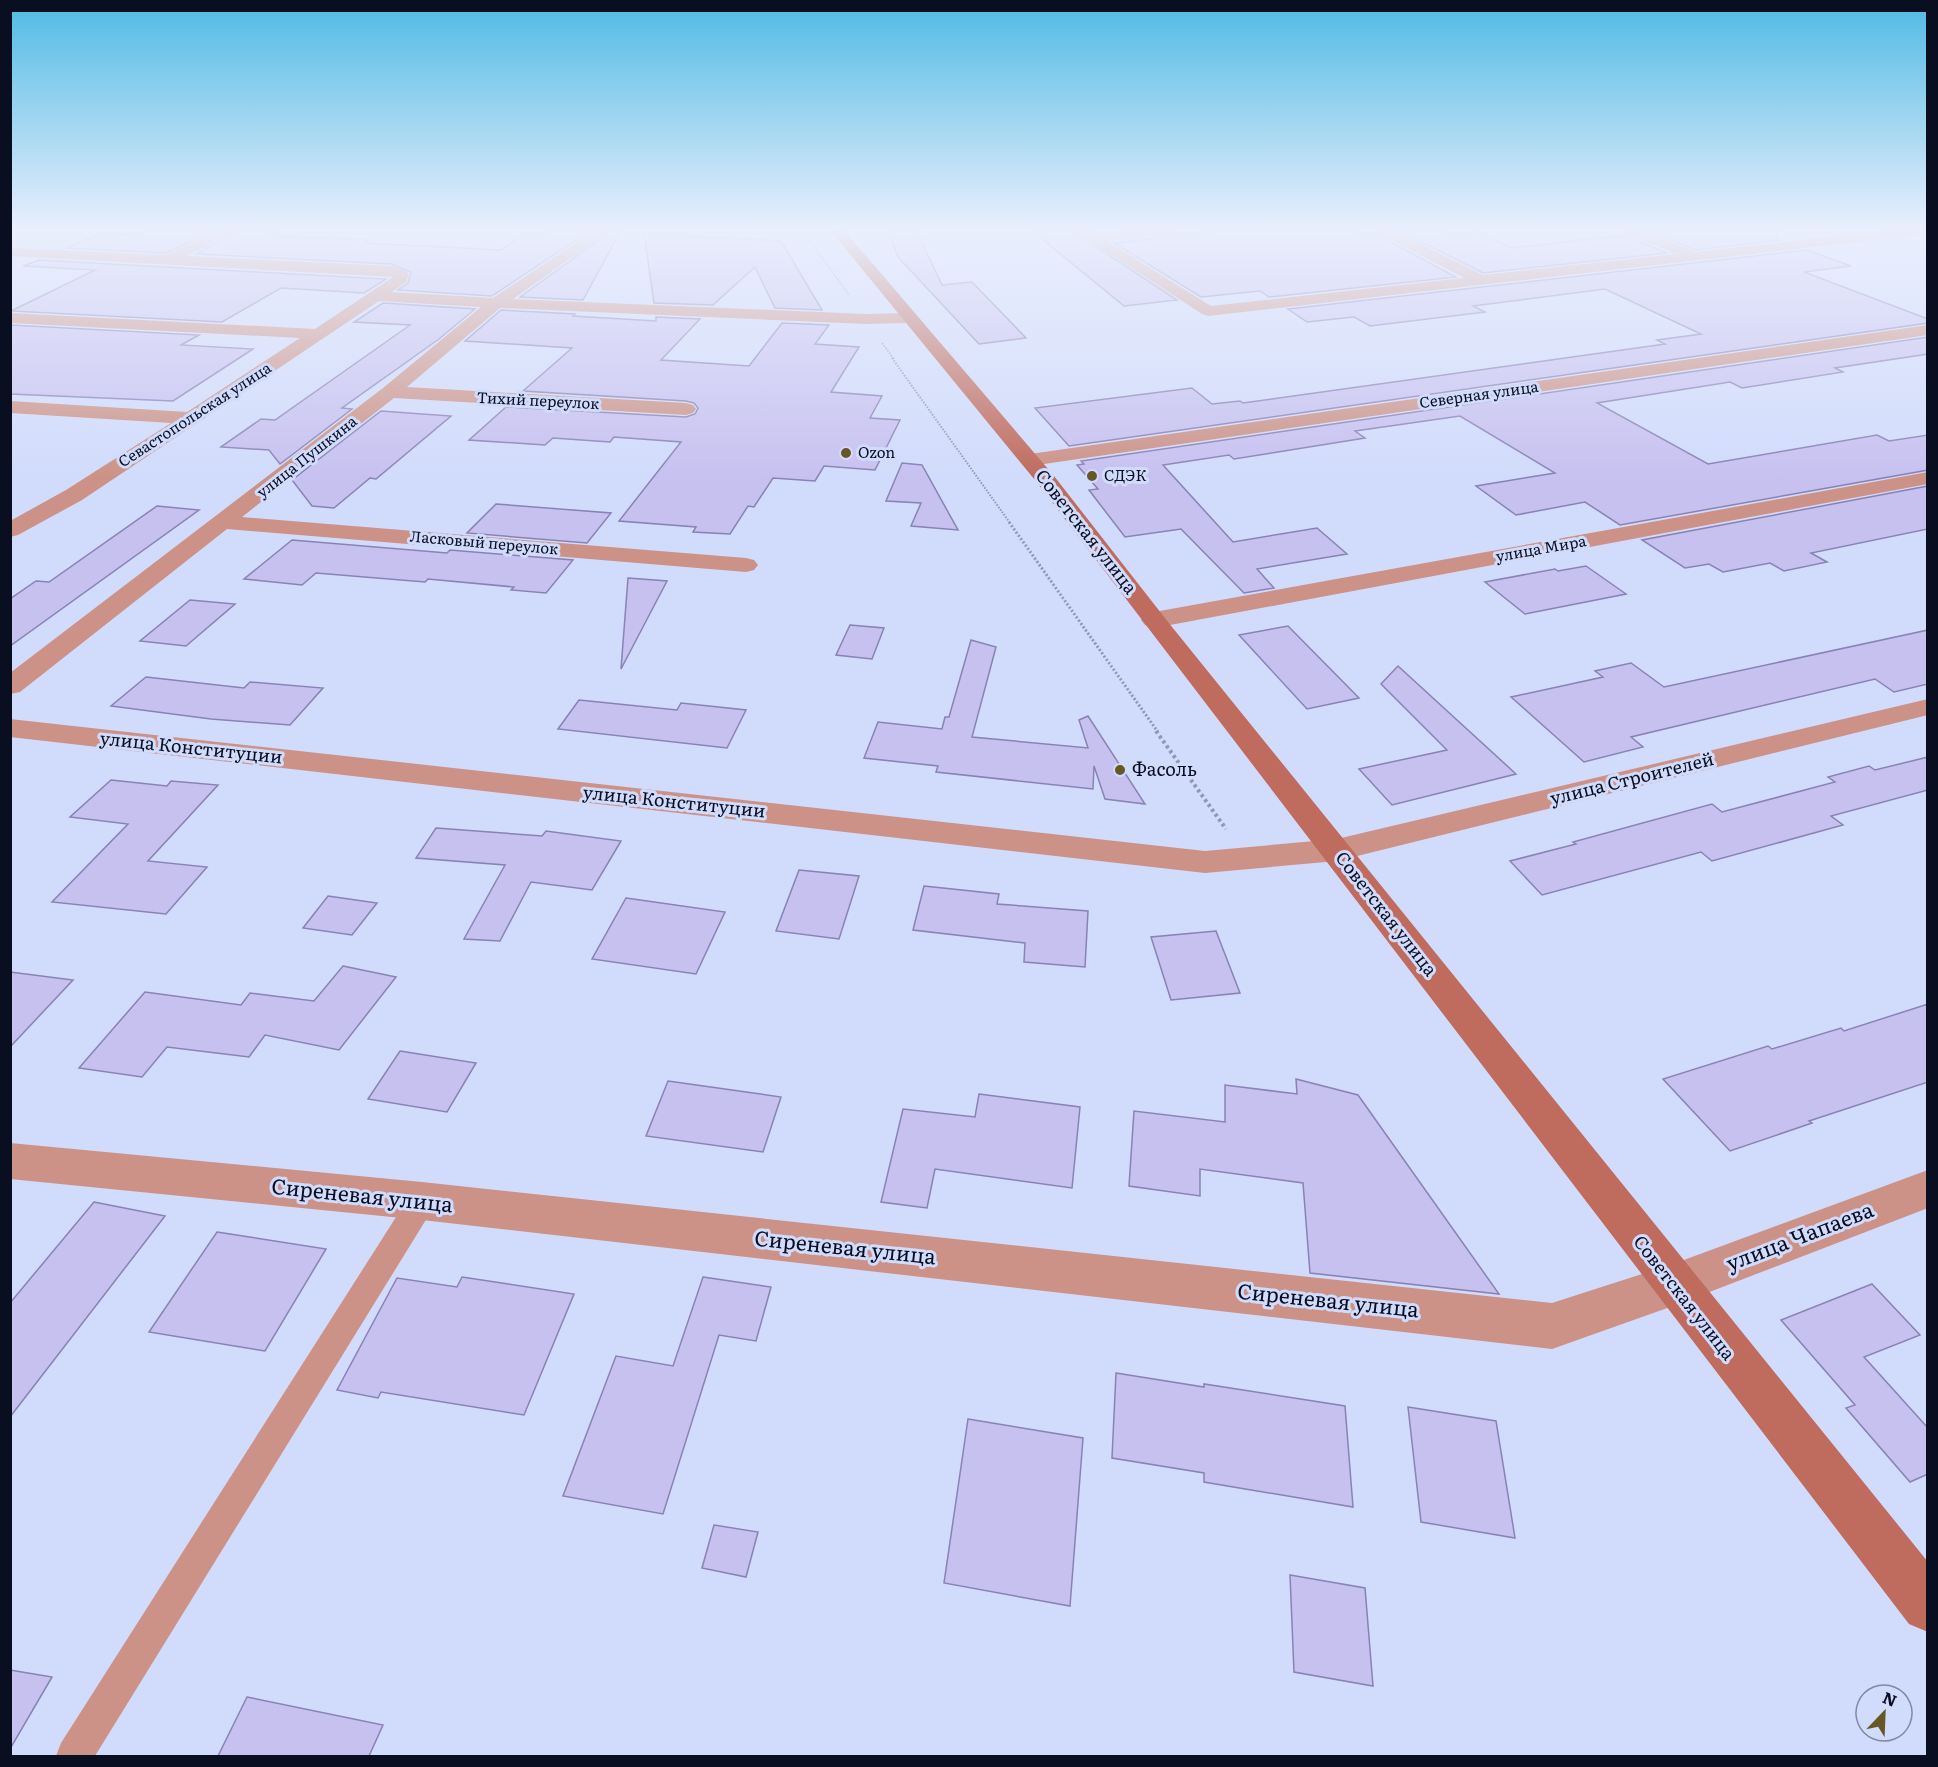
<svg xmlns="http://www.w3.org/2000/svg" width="1938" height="1767" viewBox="0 0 1938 1767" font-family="Literata,serif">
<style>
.building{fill:#c7c1f0;stroke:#8982b5;stroke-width:1.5}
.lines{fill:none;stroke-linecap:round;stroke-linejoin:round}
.path-far3{stroke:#9098b4;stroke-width:1.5;stroke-dasharray:1.5 1.5;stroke-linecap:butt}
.path-far2{stroke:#9098b4;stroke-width:2;stroke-dasharray:1.5 1.5;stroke-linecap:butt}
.path-far1{stroke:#9098b4;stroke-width:3;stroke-dasharray:2 2;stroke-linecap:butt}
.path{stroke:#9098b4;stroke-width:4;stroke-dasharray:3 3;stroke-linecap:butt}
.service{fill:#cc9287;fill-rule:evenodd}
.minor{fill:#cc9287;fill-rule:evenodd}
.secondary{fill:#bf6b5d;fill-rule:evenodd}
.poi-dot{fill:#675724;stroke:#d1dbfb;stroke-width:2}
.labels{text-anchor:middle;stroke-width:6;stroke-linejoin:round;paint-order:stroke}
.far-street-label{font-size:15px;fill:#090e20;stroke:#d1dbfb}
.far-poi-label{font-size:15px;fill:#090e20;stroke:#d1dbfb;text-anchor:start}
.street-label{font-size:18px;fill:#090e20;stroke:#d1dbfb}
.poi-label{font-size:18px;fill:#090e20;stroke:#d1dbfb;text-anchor:start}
.near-street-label{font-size:21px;fill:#090e20;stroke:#d1dbfb}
</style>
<rect width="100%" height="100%" fill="#d1dbfb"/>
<g class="building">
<path d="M148,230H215L166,253L66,248L100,234L136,235Z"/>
<path d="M240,230H281L270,235L369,240L365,243L501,250L525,233L546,234L547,230H591L492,296L398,290L408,283L411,272L391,264L196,254Z"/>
<path d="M613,230H621L583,300L520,297Z"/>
<path d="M887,230H916L942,285L972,282L1026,338L979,344L898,257Z"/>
<path d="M1031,230H1071L1177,300L1124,306Z"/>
<path d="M1225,230H1353L1365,236L1376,234L1456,277L1269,297L1260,291L1201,297L1114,243Z"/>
<path d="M1422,230H1443L1453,235L1478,232L1512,248L1623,235L1667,253L1483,273L1402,232Z"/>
<path d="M1672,230H1776L1777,239L1780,240L1695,250L1652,232Z"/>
<path d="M644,233L781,241L822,310L775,308L755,267L713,305L654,303Z"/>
<path d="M1807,250L1851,266L1804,272L1928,319V323L1069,446L1035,408L1192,388L1212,404L1240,401L1243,403L1665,344L1657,340L1701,334L1605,289L1473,306L1485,312L1370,326L1354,317L1307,322L1288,309Z"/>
<path d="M39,260L386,279L364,293L281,288L222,322L11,311L95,270L23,266Z"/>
<path d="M383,303L475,309L439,339L342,408L352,409L280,464L269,450L221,447L261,419L275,420L410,325L354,322Z"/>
<path d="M501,310L575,314L573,316L656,321V317L700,319L661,360L749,366L782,323L829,325L815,344L859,347L831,392L882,396L870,418L900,420L875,470L824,466L815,481L773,478L754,507L748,506L730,534L693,532L696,527L619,521L681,442L614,437L610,442L553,438L545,445L469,440L506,407L686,417L695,414L698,408L694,403L686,401L523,391L572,348L465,341Z"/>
<path d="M10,325L199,335L181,345L253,349L173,401L10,394Z"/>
<path d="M1928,337V354L1835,368L1843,372L1742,388L1730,382L1597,403L1708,464L1877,435L1889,441L1928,435V470L1620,525L1585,502L1516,515L1476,486L1555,473L1460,416L1355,431L1365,438L1234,459L1229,455L1163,465L1233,542L1317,528L1347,554L1257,569L1274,588L1244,593L1181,529L1125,537L1089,490L1098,489L1077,465L1084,464L1081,461Z"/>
<path d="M381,411L451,416L376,479L370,478L334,508L312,506L292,480Z"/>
<path d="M902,463L922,465L958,530L911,526L921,503L886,501Z"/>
<path d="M1928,486V529L1811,553L1827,562L1784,571L1770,563L1723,572L1709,564L1685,568L1642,540Z"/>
<path d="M496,504L611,513L587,543L467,533Z"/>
<path d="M157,506L199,510L10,646V599L36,581L49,582Z"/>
<path d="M292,540L447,553L450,550L573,560L546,593L511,590L514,587L428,579L425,582L316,573L302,585L244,579Z"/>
<path d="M1586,566L1626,594L1525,614L1485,582L1555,569L1558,571Z"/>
<path d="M628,578L667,581L621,669Z"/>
<path d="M190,600L235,604L186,646L140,641Z"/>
<path d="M850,625L884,628L872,659L836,655Z"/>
<path d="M1288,626L1359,698L1307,709L1239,635Z"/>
<path d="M1928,630V684L1894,692L1875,679L1631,737L1643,747L1584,762L1511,697L1603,677L1595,671L1631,663L1664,687Z"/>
<path d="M971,640L996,647L972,737L1088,748L1079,720L1088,716L1145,804L1105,799L1094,766L1093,789L936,772L938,766L864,758L878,722L942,729L945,717H949Z"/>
<path d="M1398,666L1516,774L1392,805L1359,769L1447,750L1381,684Z"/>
<path d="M146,677L244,688L250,682L323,688L290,725L211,719L111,706Z"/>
<path d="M579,700L677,710L681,703L746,710L727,748L558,729Z"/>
<path d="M1928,757V790L1831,816L1843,825L1712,861L1701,852L1542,895L1510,861L1576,844L1573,842L1712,804L1722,812L1835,782L1828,777L1869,766L1875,770Z"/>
<path d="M111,780L167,786L171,781L218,785L148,861L207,867L166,914L52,902L128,824L70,817Z"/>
<path d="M436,828L542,836L546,831L621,841L592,890L531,882L500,941L464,939L505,865L416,858Z"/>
<path d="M799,870L859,876L839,939L776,931Z"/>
<path d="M924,886L999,894L997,904L1088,911L1085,967L1024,962L1025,943L913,930Z"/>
<path d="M328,896L377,903L352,935L303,928Z"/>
<path d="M626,898L725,912L696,974L592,959Z"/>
<path d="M1216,931L1240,993L1171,1000L1151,937Z"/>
<path d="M343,966L396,977L339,1050L265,1035L249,1057L167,1047L142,1077L79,1068L145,992L241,1005L250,993L314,1001Z"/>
<path d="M10,972L73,980L10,1047Z"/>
<path d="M1928,1004V1082L1809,1121L1812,1123L1730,1151L1663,1079L1768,1046L1772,1049L1841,1028L1844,1031Z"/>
<path d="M400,1051L476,1063L447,1112L368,1099Z"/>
<path d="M1296,1079L1358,1095L1499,1294L1310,1273L1303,1183L1200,1169V1196L1129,1186L1134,1111L1225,1122V1085L1297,1094Z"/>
<path d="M668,1081L781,1097L763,1152L646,1136Z"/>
<path d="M979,1094L1080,1107L1072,1188L935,1169L927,1208L881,1202L903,1109L975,1117Z"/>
<path d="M94,1202L165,1216L10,1417V1303Z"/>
<path d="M217,1232L326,1249L265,1351L149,1332Z"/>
<path d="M462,1277L574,1294L524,1415L381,1392L378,1398L337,1390L397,1278L457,1287Z"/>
<path d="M703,1277L771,1287L756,1341L719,1335L663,1514L563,1496L616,1356L673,1366Z"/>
<path d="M1872,1284L1920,1335L1864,1357L1928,1428V1474L1910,1482L1846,1408L1855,1405L1781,1320Z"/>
<path d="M1116,1373L1204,1387V1384L1345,1406L1353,1507L1204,1482V1473L1112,1458Z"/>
<path d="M1408,1407L1496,1421L1515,1538L1421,1522Z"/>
<path d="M968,1419L1083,1438L1070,1606L944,1583Z"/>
<path d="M714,1525L758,1532L746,1577L702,1568Z"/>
<path d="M1290,1575L1365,1588L1373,1686L1294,1672Z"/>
<path d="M10,1670L52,1677L10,1749Z"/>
<path d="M247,1697L383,1725L369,1756H218Z"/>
</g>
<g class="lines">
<g class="path-far3">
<path d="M802,230L849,295"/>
<path d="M882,343L894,359"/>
</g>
<path class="path-far2" d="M892,358L1010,523"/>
<path class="path-far1" d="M1009,522L1158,732"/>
<path class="path" d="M1156,731L1226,829"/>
<path class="service" d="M422,1189L432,1192L435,1201L432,1210L95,1756H56L61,1743L412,1192Z"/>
<g class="minor">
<path d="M220,230H238L187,256L391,266L406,271L409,274L406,282L392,292L493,298L595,230H611L513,299L865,314L908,313L916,318L908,323L865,324L500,308L407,387L686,403L693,405L696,409L693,413L686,415L394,398L242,517L746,558L754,560L758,565L754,570L746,572L227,529L20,692L10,694V673L383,388L481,307L379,301L82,500L18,535L10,537V521L66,490L171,423L10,413V401L187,412L300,338L10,323V313L315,329L393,277L10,256V248L166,255Z"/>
<path d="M1073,230H1089L1095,234L1134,230H1179L1172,234L1107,241L1211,306L1464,278L1378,233L1376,230H1393L1483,275L1676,254L1624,233L1622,230H1641L1695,252L1891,230H1928V234L1208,316L1202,314Z"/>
<path d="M1928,325V335L1030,466L1023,464L1020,460L1023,456L1030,454Z"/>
<path d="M1928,472V484L1154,628L1145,625L1141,620L1145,615L1154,612Z"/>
<path d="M1928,699V715L1337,861L1205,873L10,737V719L1205,851L1337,839Z"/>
<path d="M10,1143L422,1182L1552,1303L1673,1264L1928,1170V1208L1673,1306L1552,1349L422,1220L10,1179Z"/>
</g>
<path class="secondary" d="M830,230H844L1054,476L1168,622L1928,1562V1632L1909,1624L1039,485Z"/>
</g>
<linearGradient id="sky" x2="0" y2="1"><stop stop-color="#4fbae4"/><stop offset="0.48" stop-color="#eaeffd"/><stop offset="1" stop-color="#eaeffd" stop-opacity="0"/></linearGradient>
<rect width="1938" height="477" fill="url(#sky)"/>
<g class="poi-dot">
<circle cx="846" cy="453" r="6"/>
<circle cx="1092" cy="476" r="6"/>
<circle cx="1120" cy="770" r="6"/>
</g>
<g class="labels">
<g class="far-street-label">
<text transform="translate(1479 395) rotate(-8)" y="5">Северная улица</text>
<text transform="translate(538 401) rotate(3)" y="5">Тихий переулок</text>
<text transform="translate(195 415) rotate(-33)" y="5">Севастопольская улица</text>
<text transform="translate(307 457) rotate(-38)" y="5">улица Пушкина</text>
<text transform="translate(484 543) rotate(5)" y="5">Ласковый переулок</text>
<text transform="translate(1541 549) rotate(-10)" y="5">улица Мира</text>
</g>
<g class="far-poi-label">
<text x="858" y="458">Ozon</text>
<text x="1104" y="481">СДЭК</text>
</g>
<g class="street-label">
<text transform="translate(1086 532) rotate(52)" y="6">Советская улица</text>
<text transform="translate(191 748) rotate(6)" y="6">улица Конституции</text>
<text transform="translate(1632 779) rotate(-14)" y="6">улица Строителей</text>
<text transform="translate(674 802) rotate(6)" y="6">улица Конституции</text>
<text transform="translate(1386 914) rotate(52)" y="6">Советская улица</text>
<text transform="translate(1684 1298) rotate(52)" y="6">Советская улица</text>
</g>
<g class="poi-label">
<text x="1132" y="776">Фасоль</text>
</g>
<g class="near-street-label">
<text transform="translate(362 1196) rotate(6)" y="7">Сиреневая улица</text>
<text transform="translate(1800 1237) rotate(-21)" y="7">улица Чапаева</text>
<text transform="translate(845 1248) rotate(6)" y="7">Сиреневая улица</text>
<text transform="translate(1328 1301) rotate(6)" y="7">Сиреневая улица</text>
</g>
</g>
<rect width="1938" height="1767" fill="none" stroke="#090e20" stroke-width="24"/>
<g transform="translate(1884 1713) rotate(23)"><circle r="28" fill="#d1dbfb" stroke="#8189a3" stroke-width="1.5"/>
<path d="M0-4.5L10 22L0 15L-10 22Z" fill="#675724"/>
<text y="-9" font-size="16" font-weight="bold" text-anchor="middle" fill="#090e20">N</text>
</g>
</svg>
